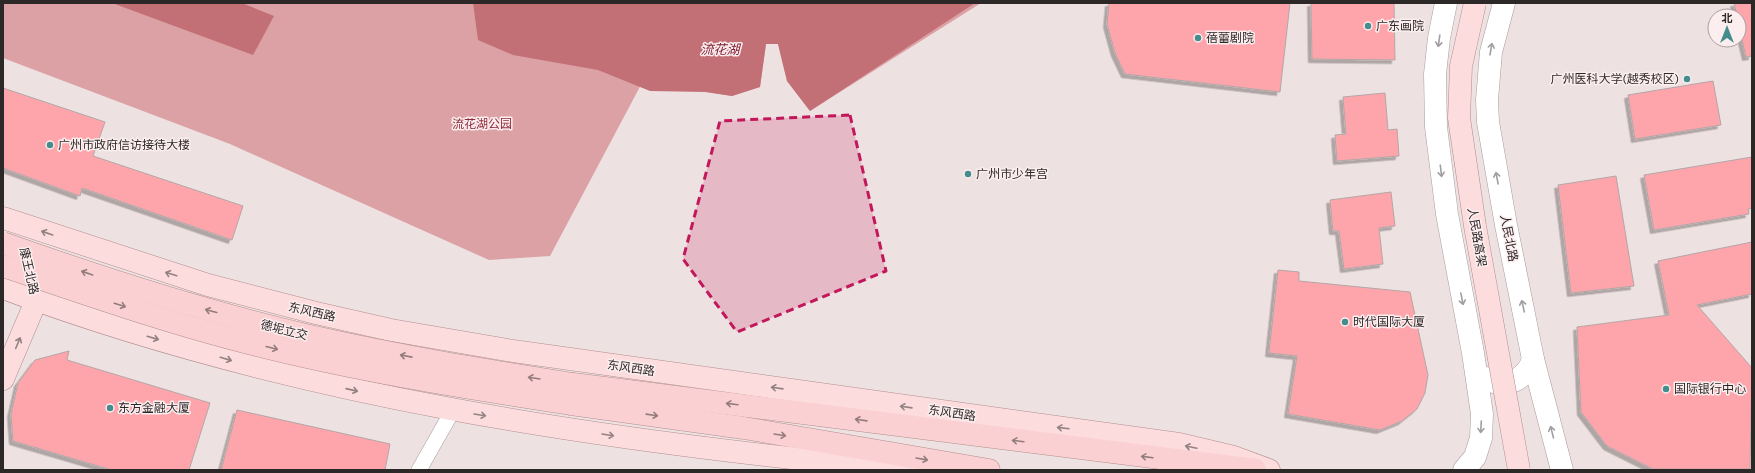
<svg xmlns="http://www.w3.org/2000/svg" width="1755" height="473" viewBox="0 0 1755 473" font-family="Karla,'Noto Sans SC',sans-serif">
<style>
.green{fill:#dba1a4}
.water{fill:#c27076}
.building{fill:#fda5ab;stroke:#b3a6a7;filter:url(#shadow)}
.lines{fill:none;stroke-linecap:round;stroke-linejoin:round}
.minor-casing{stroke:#a89c9c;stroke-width:16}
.secondary-casing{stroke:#a89c9c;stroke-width:23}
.primary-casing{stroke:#b28e8f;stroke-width:23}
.trunk-casing{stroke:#b28e8f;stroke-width:23}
.minor{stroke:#fff;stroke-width:15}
.secondary{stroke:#fff;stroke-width:22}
.primary{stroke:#fcdcdd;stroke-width:22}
.trunk{stroke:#fbd0d2;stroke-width:22}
.primary-bridge-casing{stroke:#b28e8f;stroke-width:23;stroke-linecap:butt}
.trunk-bridge-casing{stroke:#b28e8f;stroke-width:23;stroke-linecap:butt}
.primary-bridge{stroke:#fcdcdd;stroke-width:22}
.trunk-bridge{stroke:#fbd0d2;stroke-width:22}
.oneway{stroke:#a09e9e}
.oneway2{stroke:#948282}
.oneway3{stroke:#947c7d}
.marked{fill:#c2185b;fill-opacity:0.2;stroke:#c2185b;stroke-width:3;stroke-dasharray:8 5;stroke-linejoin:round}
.poi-dot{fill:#458d8d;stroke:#fceeef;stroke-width:1.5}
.labels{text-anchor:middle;stroke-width:3;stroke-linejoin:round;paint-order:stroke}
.poi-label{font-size:12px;fill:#2d2828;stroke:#fceeef;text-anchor:start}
.park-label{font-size:12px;fill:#8f2b3a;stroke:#fceeef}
.street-label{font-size:12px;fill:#2d2828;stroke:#fceeef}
.water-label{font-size:13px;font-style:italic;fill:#7d182c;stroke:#fceeef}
</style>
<defs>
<filter id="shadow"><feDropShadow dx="-3.5" dy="3.5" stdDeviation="0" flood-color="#0004"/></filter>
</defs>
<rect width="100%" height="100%" fill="#eee1e1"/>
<path class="green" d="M3,3H981L810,111L787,81L778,44H766L760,87L732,96L643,81L550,256L489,260L230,144L3,58Z"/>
<g class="water">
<path d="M112,3H242L274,16L253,55Z"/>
<path d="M473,3H975L810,111L787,81L778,44H766L760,87L732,96L705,92L650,91L598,70L513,55L478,40Z"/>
</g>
<g class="building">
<path d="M1109,3H1290L1280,92L1125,74L1115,53L1107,24Z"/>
<path d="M1311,3H1394L1395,60L1312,59Z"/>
<path d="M1734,3H1752V56L1746,57L1739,27V16H1737Z"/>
<path d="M1713,81L1721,125L1635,139L1628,95Z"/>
<path d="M3,88L105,122L93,156L243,206L232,240L82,188L80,196L3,168Z"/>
<path d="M1385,93L1388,130L1397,129L1399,156L1337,161L1335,135L1346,134L1343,97Z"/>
<path d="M1752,157V208L1748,209L1749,214L1654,230L1644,175Z"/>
<path d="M1616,176L1634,286L1571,293L1558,185Z"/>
<path d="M1391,192L1395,226L1379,228L1383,264L1344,269L1339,231H1333L1330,200Z"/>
<path d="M1752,242V294L1697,305L1752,368L1750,469H1653L1607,446L1581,412L1577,327L1669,315L1658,261Z"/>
<path d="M1278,270L1299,272V281L1410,292L1428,375L1425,393L1417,409L1402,421L1380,430L1288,414L1297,356L1269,353Z"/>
<path d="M69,351L67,360L210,403L189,470H112L13,441L11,414L18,383L35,360Z"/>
<path d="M237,410L390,444L385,470H221Z"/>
</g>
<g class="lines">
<g class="minor-casing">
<path id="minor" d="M419,470L453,410"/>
</g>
<g class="secondary-casing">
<g id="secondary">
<path d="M1446,3L1439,38L1435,74L1436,127L1447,214L1473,353L1482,414L1481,438L1475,457L1464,470"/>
<path d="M1504,3L1491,52L1487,100L1488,122L1506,225L1533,359L1562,470"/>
<path d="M1486,378C1504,391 1527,379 1533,359"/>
</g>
</g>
<g class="primary-casing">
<g id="primary">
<path d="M3,218L208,285L316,313L391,330L513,351L1179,444L1234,457L1269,470"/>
<path d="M3,288C293,396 601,441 908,470"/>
<path d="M3,379L36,301L33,286"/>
</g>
</g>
<g class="trunk-casing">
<g id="trunk">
<path d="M573,384L1255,470"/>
<path d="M571,404L744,428L989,470"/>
</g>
</g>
<use href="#minor" class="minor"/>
<use href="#secondary" class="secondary"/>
<use href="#primary" class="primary"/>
<use href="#trunk" class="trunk"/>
<g class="primary-bridge-casing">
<path id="primary-bridge" d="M1475,3L1461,66L1459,118L1475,226L1519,470"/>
</g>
<g class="trunk-bridge-casing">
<g id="trunk-bridge">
<path d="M3,243C104,279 206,312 310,336C397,356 485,370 573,384"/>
<path d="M3,266C83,293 163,321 245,342C353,370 462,387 571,404"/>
</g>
</g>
<use href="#primary-bridge" class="primary-bridge"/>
<use href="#trunk-bridge" class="trunk-bridge"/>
</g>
<defs><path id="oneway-shaft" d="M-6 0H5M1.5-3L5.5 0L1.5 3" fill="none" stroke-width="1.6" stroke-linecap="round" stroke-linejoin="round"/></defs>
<g class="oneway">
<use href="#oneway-shaft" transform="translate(1439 41) rotate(98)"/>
<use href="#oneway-shaft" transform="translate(1491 49) rotate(-80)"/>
<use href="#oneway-shaft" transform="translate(1441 171) rotate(83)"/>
<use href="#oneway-shaft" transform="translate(1497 178) rotate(-101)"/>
<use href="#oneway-shaft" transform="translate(1462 299) rotate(79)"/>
<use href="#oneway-shaft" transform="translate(1523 306) rotate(-102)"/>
<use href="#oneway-shaft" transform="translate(1481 427) rotate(93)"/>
<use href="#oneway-shaft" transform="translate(1552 432) rotate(-104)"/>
</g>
<g class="oneway2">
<use href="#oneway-shaft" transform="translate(47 233) rotate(-161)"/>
<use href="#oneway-shaft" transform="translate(171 274) rotate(-163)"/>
<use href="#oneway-shaft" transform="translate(153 338) rotate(16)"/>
<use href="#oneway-shaft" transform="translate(18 343) rotate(-67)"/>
<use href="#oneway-shaft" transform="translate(226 359) rotate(16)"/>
<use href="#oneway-shaft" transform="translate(777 388) rotate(-172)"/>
<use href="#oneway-shaft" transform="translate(352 390) rotate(13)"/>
<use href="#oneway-shaft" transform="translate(906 407) rotate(-172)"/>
<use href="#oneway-shaft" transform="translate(480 415) rotate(9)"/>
<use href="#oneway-shaft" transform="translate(1063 428) rotate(-173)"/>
<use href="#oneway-shaft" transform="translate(608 435) rotate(9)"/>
<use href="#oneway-shaft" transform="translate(1191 447) rotate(-168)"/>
</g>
<g class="oneway3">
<use href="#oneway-shaft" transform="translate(87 273) rotate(-161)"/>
<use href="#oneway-shaft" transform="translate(120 305) rotate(18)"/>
<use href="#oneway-shaft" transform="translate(211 311) rotate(-165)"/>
<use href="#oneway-shaft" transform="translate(272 348) rotate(14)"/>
<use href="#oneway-shaft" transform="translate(406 356) rotate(-169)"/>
<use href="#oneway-shaft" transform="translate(534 378) rotate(-171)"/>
<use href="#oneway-shaft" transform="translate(732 404) rotate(-173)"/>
<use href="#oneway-shaft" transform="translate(652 415) rotate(8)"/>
<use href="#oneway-shaft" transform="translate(861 420) rotate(-172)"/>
<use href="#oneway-shaft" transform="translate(780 435) rotate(9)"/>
<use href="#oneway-shaft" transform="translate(1018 441) rotate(-173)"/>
<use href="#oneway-shaft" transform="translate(1147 457) rotate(-173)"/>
<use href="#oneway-shaft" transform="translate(922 459) rotate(10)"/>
</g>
<path class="marked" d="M850,115L886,271L737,332L683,259L720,121Z"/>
<g class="poi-dot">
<circle cx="1368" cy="26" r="4"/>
<circle cx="1198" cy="38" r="4"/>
<circle cx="1687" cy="79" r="4"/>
<circle cx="50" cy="145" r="4"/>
<circle cx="968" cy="174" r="4"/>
<circle cx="1345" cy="322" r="4"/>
<circle cx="1666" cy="389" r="4"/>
<circle cx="110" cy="408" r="4"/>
</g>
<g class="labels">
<g class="poi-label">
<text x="1376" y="30">广东画院</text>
<text x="1206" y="42">蓓蕾剧院</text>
<text x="1679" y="83" text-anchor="end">广州医科大学(越秀校区)</text>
<text x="58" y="149">广州市政府信访接待大楼</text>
<text x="976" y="178">广州市少年宫</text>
<text x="1353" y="326">时代国际大厦</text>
<text x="1674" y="393">国际银行中心</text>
<text x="118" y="412">东方金融大厦</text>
</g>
<g class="park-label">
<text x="482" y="128">流花湖公园</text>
</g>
<g class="street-label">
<text transform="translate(1477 237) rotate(80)" y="4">人民路高架</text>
<text transform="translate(1509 238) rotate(79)" y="4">人民北路</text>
<text transform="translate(29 271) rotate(77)" y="4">康王北路</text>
<text transform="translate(312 312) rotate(13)" y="4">东风西路</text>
<text transform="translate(284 330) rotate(14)" y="4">德坭立交</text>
<text transform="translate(631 368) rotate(8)" y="4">东风西路</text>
<text transform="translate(952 413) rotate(8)" y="4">东风西路</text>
</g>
<g class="water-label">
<text x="720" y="54">流花湖</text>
</g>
</g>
<rect width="1755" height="473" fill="none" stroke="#2d2828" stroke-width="8"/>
<g transform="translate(1727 28)"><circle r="19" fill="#fceeef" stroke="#a99f9f"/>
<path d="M0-3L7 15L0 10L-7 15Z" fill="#458d8d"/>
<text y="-6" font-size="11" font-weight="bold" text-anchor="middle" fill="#2d2828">北</text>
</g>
</svg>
